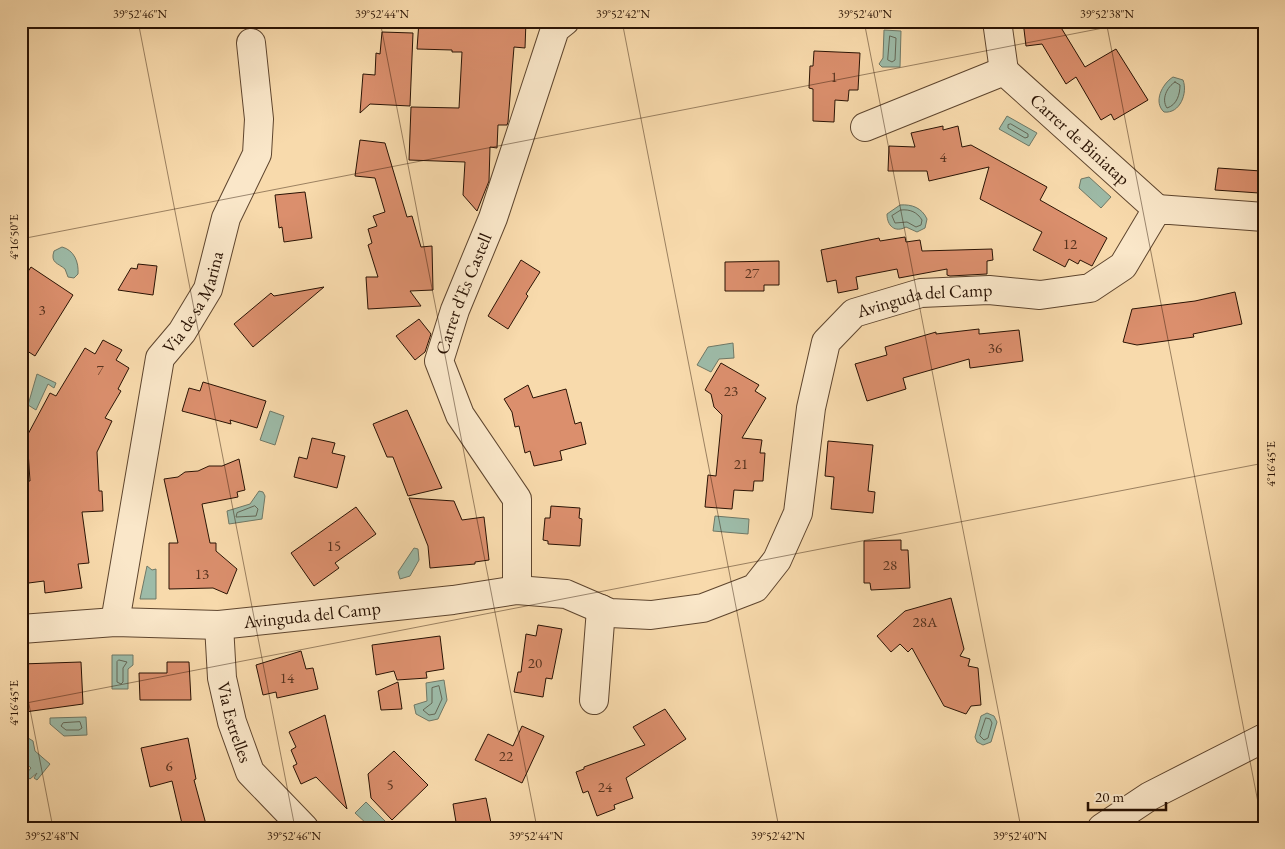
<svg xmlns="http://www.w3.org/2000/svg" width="1285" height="849" viewBox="0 0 1285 849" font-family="'EB Garamond',serif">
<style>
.water{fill:#9dbba8;stroke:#6f7866}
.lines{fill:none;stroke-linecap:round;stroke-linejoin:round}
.shore{stroke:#646756;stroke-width:1}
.building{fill:#db8f6d;stroke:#2a1304}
.minor-casing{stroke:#5e452e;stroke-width:30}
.minor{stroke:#fae7c9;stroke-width:28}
.ticks{fill:none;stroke:#2a1304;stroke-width:1;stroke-opacity:0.45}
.labels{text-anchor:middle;stroke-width:5;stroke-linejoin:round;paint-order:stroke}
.number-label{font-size:15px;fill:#56321e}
.street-label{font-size:18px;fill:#2a1304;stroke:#fae7c9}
.neatline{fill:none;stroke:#2a1304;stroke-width:2}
.ticks-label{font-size:12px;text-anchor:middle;fill:#2a1304}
</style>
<rect width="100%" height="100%" fill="#f8daac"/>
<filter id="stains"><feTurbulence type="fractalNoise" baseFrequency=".004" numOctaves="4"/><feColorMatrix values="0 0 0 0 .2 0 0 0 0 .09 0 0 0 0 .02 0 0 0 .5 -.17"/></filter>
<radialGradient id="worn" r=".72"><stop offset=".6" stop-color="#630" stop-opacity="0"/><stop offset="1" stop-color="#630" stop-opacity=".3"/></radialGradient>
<g class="water">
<path d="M884,30L901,31L900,67H882L879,64L883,58Z"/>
<path d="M1173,77L1183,80C1188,93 1180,114 1164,112C1153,102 1162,84 1173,77Z"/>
<path d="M1007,116L1037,133L1029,146L999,129Z"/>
<path d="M1089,177L1111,197L1101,208L1079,188L1081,179Z"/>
<path d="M900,205C912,204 922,208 927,219L925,228L917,232L906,227C895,233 887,226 887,214Z"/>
<path d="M62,247C74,250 79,262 78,274L74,278L68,277L65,269C58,263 50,263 54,251Z"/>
<path d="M733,343L734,358L719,359L711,372L697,365L708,347Z"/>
<path d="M37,374L56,383L54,388L48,384L36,410L28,405Z"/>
<path d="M270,411L284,416L275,445L260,440Z"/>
<path d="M259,491L263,492L265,496L262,519L229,524L227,511L250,504Z"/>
<path d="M715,516L749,519L748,534L713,531Z"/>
<path d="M414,548L418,549L419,560L410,576L400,579L398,572Z"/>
<path d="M147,566L152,570L156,569V599H140Z"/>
<path d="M112,655H133V665L128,669V689H112Z"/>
<path d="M444,680L447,700L438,719L429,721L416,714L414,705L427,701L426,683Z"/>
<path d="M987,713L994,716L997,722L991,742L983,745L977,742L975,737L981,716Z"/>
<path d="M86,717L87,735L64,736L50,724V718Z"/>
<path d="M25,736L33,741L35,751L50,764L37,780L34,778L37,773L30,779L25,775L31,768L21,759V737Z"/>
<path d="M366,802L386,822L381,827L367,824L355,813Z"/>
</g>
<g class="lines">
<g class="shore">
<path d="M890,36L896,38L895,60L892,62L888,60Z"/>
<path d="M1175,82L1180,85C1180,94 1177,105 1167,108C1161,99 1167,87 1175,82Z"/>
<path d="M1011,124L1028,134V137L1025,138L1008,128V125Z"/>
<path d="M901,210C910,209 917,212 922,220L921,225L916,227L907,222L895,223L892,216Z"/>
<path d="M255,506L258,509L256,516L236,517L237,513Z"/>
<path d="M119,660L127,662L123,668V682L121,684L117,682V662Z"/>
<path d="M439,686L442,699L435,714L429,715L423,710L432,703V688Z"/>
<path d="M986,718L990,719L992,723L988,738L984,740L980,736Z"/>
<path d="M80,722L82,728L79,730H66L61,726L63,723Z"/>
</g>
</g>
<g class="building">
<path d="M419,21H526L525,48L514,47L508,122L507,125H498L497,148L490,147L489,181L477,211L463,195L465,162L409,160L411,107L459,108L462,52H452V50L417,49Z"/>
<path d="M1023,21H1057L1085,67L1116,49L1148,100L1114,120L1111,114L1101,120L1076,77L1066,84L1042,44L1026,46Z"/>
<path d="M382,32L413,33L410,106L370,104L360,113L363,74L375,75L376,53L380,54Z"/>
<path d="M814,51L860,53L858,90H849L848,101L835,100L834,122L813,121V89L809,88L810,66H813Z"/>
<path d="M943,126V130L958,126L962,147L971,145L1047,187L1040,200L1107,238L1092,266L1080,260L1078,264L1069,259L1065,267L1033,250L1042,232L980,199L989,167L929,181L927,171H888L889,146L915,147L911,133Z"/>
<path d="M360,140L385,143L407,217L412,216L421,247L432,246L433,290L410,291L421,306L368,309L366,277H378L368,245L372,243L368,229L377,226L373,216L385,212L375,178L355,176Z"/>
<path d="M1218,168L1261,171L1259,193L1215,190Z"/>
<path d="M305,192L312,238L284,242L282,227L279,228L275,195Z"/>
<path d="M905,237L906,242L920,240L922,251L992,249L993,260L987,261V274L950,276L947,275V269L899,278L897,269L856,277L858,289L838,293L836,280L827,282L821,250L879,238L880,241Z"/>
<path d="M521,260L540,272L526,294L528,296L508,329L488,316Z"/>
<path d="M779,261V285H764V291H725V262Z"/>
<path d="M138,264L157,266L153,295L118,290L131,268L137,269Z"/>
<path d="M31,267L73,295L35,356L21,347V282Z"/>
<path d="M324,287L253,347L234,324L271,293L274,296Z"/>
<path d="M1235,292L1242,324L1193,334L1194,337L1137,345L1123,342L1132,309L1195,301Z"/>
<path d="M419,319L431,334L425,352L415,360L396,336Z"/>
<path d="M979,329V334L1019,330L1023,361L970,368L969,359L903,378L906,389L867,401L855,364L887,355L885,347L936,332V334Z"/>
<path d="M103,340L122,350L116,360L129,368L118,389L121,391L105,418L112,421L97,452L99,491H102L103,511L82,512L89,563L78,564L82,588L45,593L44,581L21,584V481H30L27,436L50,393L56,396L85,348L95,354Z"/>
<path d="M721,363L759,385L755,391L766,398L742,438L762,440L760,453H765L763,481H754L753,491L734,490L732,509L705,507L708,475L716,476L722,415L714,407L711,394L705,390Z"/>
<path d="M203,382L266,401L257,428L230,420L231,424L182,411L189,388L200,391Z"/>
<path d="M528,385L533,398L566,389L575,424L581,422L586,444L560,451L562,460L534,466L530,451L525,453L519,426L515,427L512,412L504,399Z"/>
<path d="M407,410L442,488L408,496L393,457H387L373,424Z"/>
<path d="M312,438L335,443L332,453L345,456L337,488L294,477L299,457L307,459Z"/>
<path d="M828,441L873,445L868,491L875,492L873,513L831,509L834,477L825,476Z"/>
<path d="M239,459L245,490L237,492L238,497L202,504L210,543H216V551L237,569L227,594L213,588L169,589V543H178L164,479L178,477L185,472L198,471L209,466H222Z"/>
<path d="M409,498L454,501L462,520L484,517L489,560L475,562V564L430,568L428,546Z"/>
<path d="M551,506L580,508L579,518L582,519L580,546L548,544V541L543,540L545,518H550Z"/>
<path d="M356,507L376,534L335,563L339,568L314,586L291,553Z"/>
<path d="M901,540V550H908L910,588L871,590L870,583H864V541Z"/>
<path d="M951,598L964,649L960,656L970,659L968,666L978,668L981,705L971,706L966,714L944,706L912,648L908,652L900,644L891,652L877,636L905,611Z"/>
<path d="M538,625L562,629L552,679L546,678L543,697L514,692L518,672H521L526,634L536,636Z"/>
<path d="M440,636L444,669L426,672L427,678L397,680L394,671L376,675L372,645Z"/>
<path d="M301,651L306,669L313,668L318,689L277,698L276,692L263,695L256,665Z"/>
<path d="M81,662L83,704L25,712L23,695H21V664Z"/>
<path d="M167,662H189L191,700H140L139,673H167Z"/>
<path d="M398,682L402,709L381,710L378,691Z"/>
<path d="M665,709L686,739L626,778L633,798L614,805L615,809L597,816L588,791L583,793L576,772L584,769V767L645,745L633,727Z"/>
<path d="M325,715L347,809L316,777L301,784L293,766L297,764L291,750L296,747L289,732Z"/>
<path d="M522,726L544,736L522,783L475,760L488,734L513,746Z"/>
<path d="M188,738L196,779L194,780L207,828H183L172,781L150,787L141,748Z"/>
<path d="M394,751L428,785L392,820L371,798L368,774Z"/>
<path d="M486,798L492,828H457L453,804Z"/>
</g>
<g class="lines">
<g class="minor-casing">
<g id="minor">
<path d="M997,21L1004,71"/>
<path id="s1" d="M865,127L1004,71L1157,209"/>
<path id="s2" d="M517,590V499L460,415L439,361L455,310L493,218L555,29L565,21"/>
<path id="s3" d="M115,622L160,358L182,332L208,289L226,218L257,154L259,119L251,43"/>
<path id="s4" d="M219,625L222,678L232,722L250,772L304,828"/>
<path id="s5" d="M21,629L115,622L219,625L453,600L517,590L566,594L610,613L651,615L703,608L755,588L777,560L798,513L811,408L826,342L854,313L921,293L989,290L1040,295L1090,288L1123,266L1157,209L1264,217"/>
<path d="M594,700L601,609"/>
<path d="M1102,828L1150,796L1264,738"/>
</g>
</g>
<use href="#minor" class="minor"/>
</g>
<path class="ticks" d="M138,21L295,828M380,21L537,828M622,21L779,828M864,21L1021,828M1106,21L1263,828M21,239L1139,21M21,663L53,828M21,704L1264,463"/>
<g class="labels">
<g class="number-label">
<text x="834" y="82">1</text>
<text x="943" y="162">4</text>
<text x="1070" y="249">12</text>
<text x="752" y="278">27</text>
<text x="42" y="315">3</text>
<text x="995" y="353">36</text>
<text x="100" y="375">7</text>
<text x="731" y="396">23</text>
<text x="741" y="469">21</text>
<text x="334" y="551">15</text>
<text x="890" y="570">28</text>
<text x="202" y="579">13</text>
<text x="925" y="627">28A</text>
<text x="535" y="668">20</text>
<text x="287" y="683">14</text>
<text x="506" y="761">22</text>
<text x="169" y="771">6</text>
<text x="390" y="790">5</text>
<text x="605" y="792">24</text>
</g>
<g class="street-label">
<text dy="6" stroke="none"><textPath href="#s1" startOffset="252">Carrer de Biniatap</textPath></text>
<text dy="6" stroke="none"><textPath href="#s2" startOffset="322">Carrer d'Es Castell</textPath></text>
<text dy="6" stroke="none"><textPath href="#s3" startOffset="334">Via de sa Marina</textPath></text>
<text dy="6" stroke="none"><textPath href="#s5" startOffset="1118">Avinguda del Camp</textPath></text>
<text dy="6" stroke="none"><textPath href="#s5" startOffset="292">Avinguda del Camp</textPath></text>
<text dy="6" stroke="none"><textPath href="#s4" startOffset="99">Via Estrelles</textPath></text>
</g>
</g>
<rect width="1285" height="849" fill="none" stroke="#f8daac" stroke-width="55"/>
<path d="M1088 802v8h78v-8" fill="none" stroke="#2a1304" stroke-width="2.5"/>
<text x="1095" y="802" font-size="15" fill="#2a1304" stroke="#fae7c9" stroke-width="4" paint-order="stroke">20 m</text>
<rect x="28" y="28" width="1230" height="794" class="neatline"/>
<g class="ticks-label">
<text x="140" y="18">39°52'46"N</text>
<text x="382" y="18">39°52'44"N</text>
<text x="623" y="18">39°52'42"N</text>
<text x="865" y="18">39°52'40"N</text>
<text x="1107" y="18">39°52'38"N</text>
<text transform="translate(14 237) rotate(-90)" y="4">4°16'50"E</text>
<text transform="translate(1271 464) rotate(-90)" y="4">4°16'45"E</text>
<text transform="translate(14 703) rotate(-90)" y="4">4°16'45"E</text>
<text x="52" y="840">39°52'48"N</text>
<text x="294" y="840">39°52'46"N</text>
<text x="536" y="840">39°52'44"N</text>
<text x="778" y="840">39°52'42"N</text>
<text x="1020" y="840">39°52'40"N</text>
</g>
<rect width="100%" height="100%" filter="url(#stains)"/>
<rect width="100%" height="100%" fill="url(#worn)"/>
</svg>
